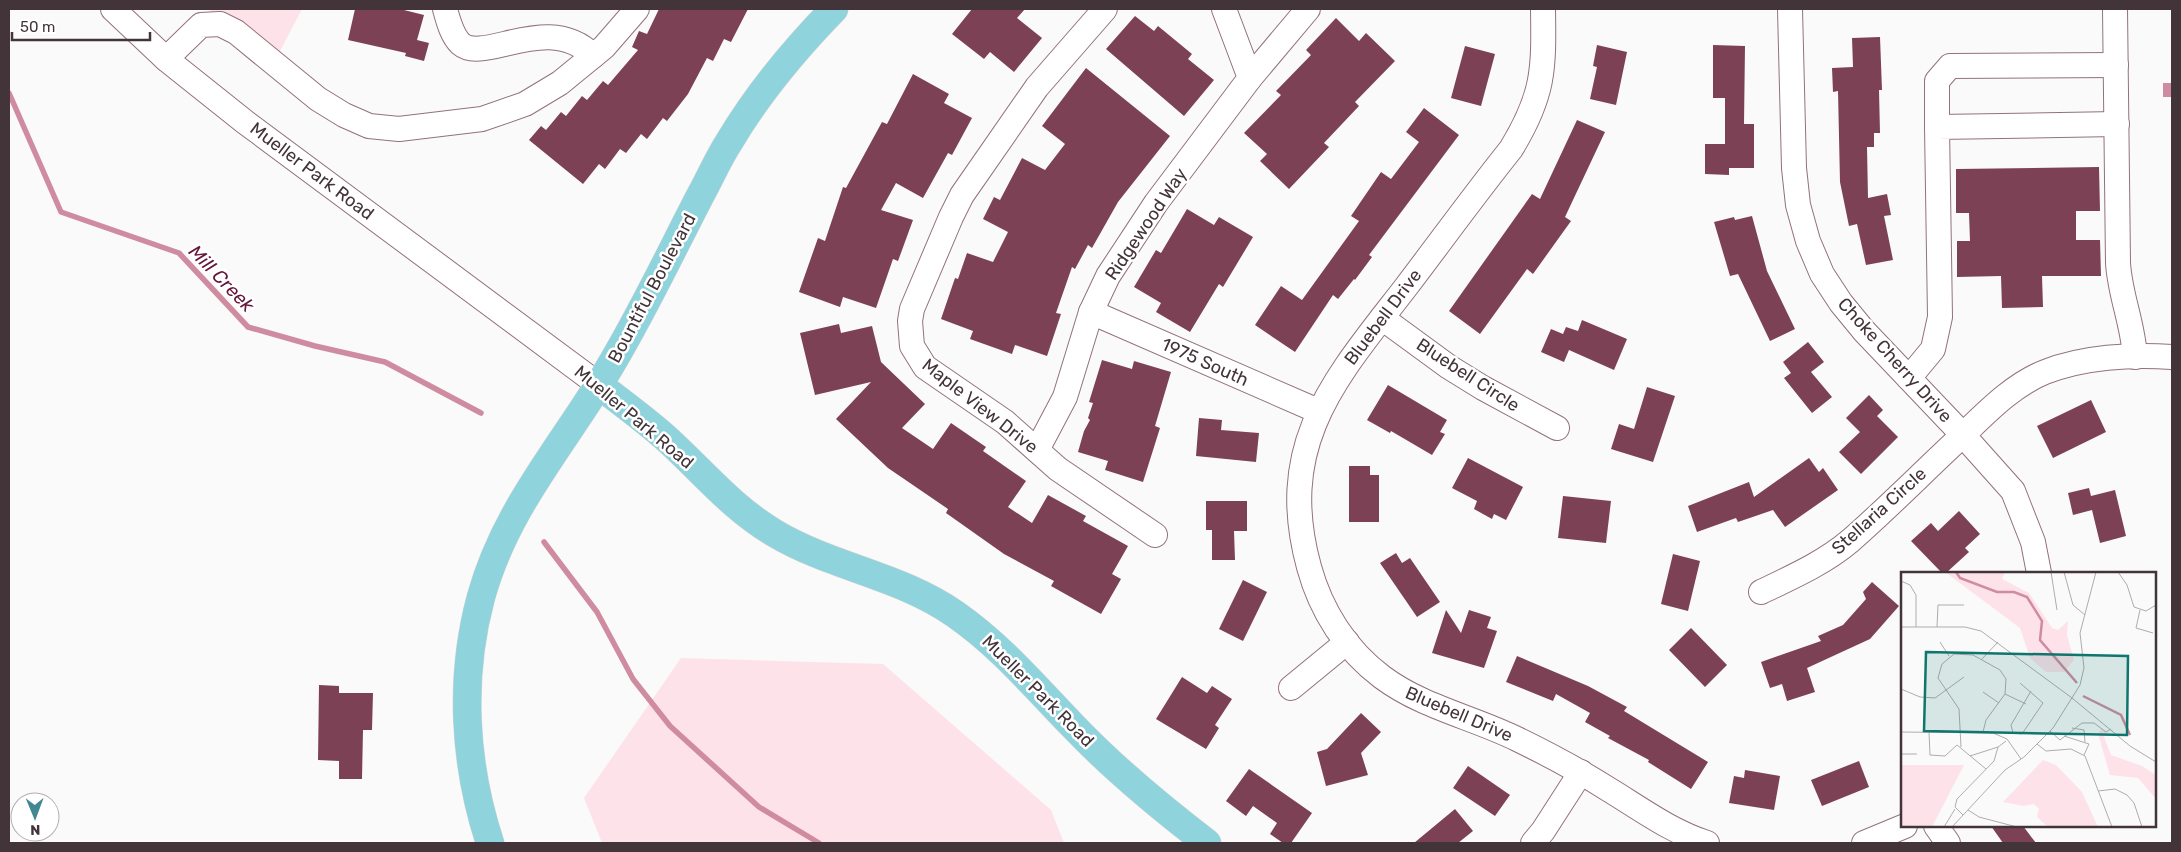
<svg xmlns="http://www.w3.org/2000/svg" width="2181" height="852" viewBox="0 0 2181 852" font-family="Rubik,sans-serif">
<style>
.green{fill:#fee2ea}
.water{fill:#cf8ca1}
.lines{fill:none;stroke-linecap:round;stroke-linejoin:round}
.stream{stroke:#cf8ca1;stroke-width:5.5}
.building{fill:#7d4156}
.minor-casing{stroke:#93717b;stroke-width:26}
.major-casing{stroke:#d9d6d7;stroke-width:29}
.minor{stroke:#fff;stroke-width:24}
.major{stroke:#8fd3dc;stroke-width:28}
.labels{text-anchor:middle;stroke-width:5;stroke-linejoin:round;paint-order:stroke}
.street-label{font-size:18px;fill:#433439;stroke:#fff}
.water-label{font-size:19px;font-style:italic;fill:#661639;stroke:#fff}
.inset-river{fill:none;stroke:#cf8ca1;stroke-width:2.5}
.inset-road{fill:none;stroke:#b1abad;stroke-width:1}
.view{fill:#0f766e;fill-opacity:0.15;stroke:#0f766e;stroke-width:2.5}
.inset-edge{fill:none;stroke:#433439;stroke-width:2.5}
</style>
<rect width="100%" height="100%" fill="#fafafa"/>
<g class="green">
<path d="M212,9H302L278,55L205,15Z"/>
<path d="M681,658L883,664L1051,810L1064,843H602L584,798Z"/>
</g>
<rect class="water" x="2163" y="83" width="9" height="14"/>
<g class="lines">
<g class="stream">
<path d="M9,93L61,212L179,253L248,327L315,346L385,362L481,413"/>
<path d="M544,542L597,612L633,679L670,726L759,807L819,843"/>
</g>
</g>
<g class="building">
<path d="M355,9H400L424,15L417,40L429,43L424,61L405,56L406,53L348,40Z"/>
<path d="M659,9H748L731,42L724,39L713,61L707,58L688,94L667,121L663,118L647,139L641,134L626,153L620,149L605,169L599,164L583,184L529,140L541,126L546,130L561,112L566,116L582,96L587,100L603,81L608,85L638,50L632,47L639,31L647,34Z"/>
<path d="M972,9H1025L1017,18L1042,38L1014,72L990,52L984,59L952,34Z"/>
<path d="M1135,16L1154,31L1158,26L1192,54L1188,59L1214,80L1184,116L1106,49Z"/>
<path d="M1336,18L1359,41L1366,33L1395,61L1355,102L1359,106L1324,143L1329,147L1289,189L1260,161L1267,154L1244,133L1281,95L1276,91L1311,55L1306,50Z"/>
<path d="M1880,37L1882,90H1879L1880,133H1874V147H1867L1868,198L1887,194L1891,215L1884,216L1893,260L1866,265L1857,224L1849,226L1840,182L1838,91L1833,92L1832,68L1853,67L1852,38Z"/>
<path d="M1597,45L1627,52L1616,105L1590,99L1597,67L1593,66Z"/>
<path d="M1713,45L1745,46L1744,124H1754V168H1729V175L1705,174V144H1725V98H1713Z"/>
<path d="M1465,46L1495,54L1481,106L1451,98Z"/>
<path d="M1086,68L1170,136L1118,202L1092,248L1088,245L1075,269L1072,267L1056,313L1061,314L1047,356L1015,345L1012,354L970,339L973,331L941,319L955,278L958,279L967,253L993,262L1008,232L983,219L994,197L1000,200L1022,158L1045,170L1065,144L1042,126Z"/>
<path d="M913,74L949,94L944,103L972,118L952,155L948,153L923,198L896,183L881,210L913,220L898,261L893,259L876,308L843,297L840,307L799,292L818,238L825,241L843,187L846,188L882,122L887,124Z"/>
<path d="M1424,108L1459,135L1369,255L1372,257L1355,280L1354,279L1338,299L1333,295L1295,352L1255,325L1281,286L1302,300L1359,221L1351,216L1381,172L1391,179L1419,142L1406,132Z"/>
<path d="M1577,120L1605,132L1565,217L1571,221L1533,274L1527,269L1480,334L1449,311L1532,194L1540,199Z"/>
<path d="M2099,167L2100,211H2076V240H2100L2101,276H2042L2043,307L2002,308L2001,276L1957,277V241H1970L1969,213H1956V169Z"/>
<path d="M1187,209L1214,225L1219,217L1253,237L1223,287L1219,284L1190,332L1156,312L1161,303L1134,287L1156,250L1161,253Z"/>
<path d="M1752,216L1767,271L1795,329L1770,341L1738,274L1730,276L1714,222L1734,217L1735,220Z"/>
<path d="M1582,320L1627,339L1614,370L1569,350L1564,362L1541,352L1551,329L1563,334L1566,327L1578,331Z"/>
<path d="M839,324L841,333L872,326L881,362L925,404L902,428L933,449L951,423L986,447L983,451L1026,481L1008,507L1032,523L1048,495L1086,516L1083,521L1128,546L1112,574L1121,579L1101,614L1051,586L1054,581L1004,554L946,513L948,509L888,468L836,419L871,382L815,395L800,333Z"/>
<path d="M1808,342L1824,362L1811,372L1832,397L1812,413L1784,378L1791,373L1783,362Z"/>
<path d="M1102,360L1132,369L1134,361L1171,372L1155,426L1160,428L1143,482L1105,470L1108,461L1078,452L1084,431L1090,420L1088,418L1093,403L1089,402Z"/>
<path d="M1388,385L1447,420L1440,432L1445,434L1432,455L1391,431L1390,433L1367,420Z"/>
<path d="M1647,387L1675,396L1653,462L1611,449L1619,424L1634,429Z"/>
<path d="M1869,395L1883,410L1877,416L1898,437L1861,474L1839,452L1860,432L1846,418Z"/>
<path d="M2091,400L2106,432L2053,458L2037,426Z"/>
<path d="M1199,418L1222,420L1221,430L1259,433L1256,462L1196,456Z"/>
<path d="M1468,458L1523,487L1506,520L1494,514L1492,519L1474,509L1477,501L1452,488Z"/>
<path d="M1809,458L1819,472L1823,468L1838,490L1785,527L1773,510L1738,522L1736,518L1697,532L1688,506L1749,482L1754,497Z"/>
<path d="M1349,466H1370V475H1379V522H1349Z"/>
<path d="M2089,488L2091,496L2115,490L2126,536L2100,543L2092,510L2073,515L2068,493Z"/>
<path d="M1563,496L1611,501L1606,543L1558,538Z"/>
<path d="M1206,501H1247V531H1234L1235,560H1212V530H1206Z"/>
<path d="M1959,511L1980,534L1965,548L1969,552L1946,573H1942L1911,541L1931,523L1938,531Z"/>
<path d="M1396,553L1402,563L1410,558L1440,602L1417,617L1380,563Z"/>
<path d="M1673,554L1700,561L1688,611L1661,604Z"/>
<path d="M1243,580L1267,592L1243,641L1219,629Z"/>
<path d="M1872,582L1899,606L1870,639L1807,668L1815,692L1787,701L1782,684L1770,688L1761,662L1821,641L1818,636L1843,625L1866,599L1863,592Z"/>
<path d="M1446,610L1461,633L1469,610L1491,617L1487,628L1497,631L1484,668L1432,653Z"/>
<path d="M1691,628L1727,665L1705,687L1669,650Z"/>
<path d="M1517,656L1588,686L1627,707L1624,711L1708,762L1691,789L1648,762L1649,760L1608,738L1610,736L1585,722L1590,713L1556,694L1553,701L1506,682Z"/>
<path d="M1182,677L1207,693L1212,686L1232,699L1215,725L1219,728L1206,749L1156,719Z"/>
<path d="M319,685L339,686V693H373L372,730H363L362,779H339V761L318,760Z"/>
<path d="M1361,713L1381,732L1361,753L1368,775L1326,786L1317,752L1327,749Z"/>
<path d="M1859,761L1869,787L1822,806L1811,780Z"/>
<path d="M1468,766L1510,795L1495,816L1453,788Z"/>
<path d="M1249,769L1312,813L1291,843H1283L1270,834L1277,823L1253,806L1246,816L1226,801Z"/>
<path d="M1745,770L1780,776L1774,810L1729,803L1734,776L1744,778Z"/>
<path d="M1455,809L1473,831L1458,843H1414Z"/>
<path d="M1991,826H2023L2036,843H2003Z"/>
</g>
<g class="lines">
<g class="minor-casing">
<g id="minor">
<path d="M113,9L166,59L245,122L599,385"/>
<path d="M445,9C448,20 452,36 461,44C484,64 549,11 593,56"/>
<path d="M1105,9L1037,87L962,195L951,217L912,309L910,321L912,346L925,367L1005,422L1058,469L1155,535"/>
<path d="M1543,9C1544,70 1544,95 1511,149C1475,194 1441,241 1406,287C1335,379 1275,443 1309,567C1321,611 1346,650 1382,677C1422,707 1472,717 1517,739C1548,754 1578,770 1608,789C1641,809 1670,831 1707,843"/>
<path d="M1790,9L1794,168L1798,205L1808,241L1822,274L1841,303L1864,331L1963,435L2013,491L2033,542L2039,573"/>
<path d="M2115,9L2118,263C2120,296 2133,323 2135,357"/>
<path d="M166,59L201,25L220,24L236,32L318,99L344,115L369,126L399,129L482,119L525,104L560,83L604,47L637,9"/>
<path d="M1250,78L1308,9"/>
<path d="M1937,127V81L1950,66L2116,65"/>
<path d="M1091,312L1318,411"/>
<path d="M1382,318L1449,367L1483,388L1557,428"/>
<path d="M1909,378L1933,349L1940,317L1937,127L2117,124"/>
<path d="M1037,450L1065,397L1091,312L1108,276L1156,203L1250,78L1224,9"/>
<path d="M1761,592C1792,577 1824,563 1850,541C1889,507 1926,469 1964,434C1988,411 2013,385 2045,372C2083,357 2131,354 2172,357"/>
<path d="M1291,688L1347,642"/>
<path d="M1936,826L1948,843"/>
<path d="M1533,843L1543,831L1581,772"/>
<path d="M1864,843L1905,826"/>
</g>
</g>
<g class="major-casing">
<g id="major">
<path d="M599,385C622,403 646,420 668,440C704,473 732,508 776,534C832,567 901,576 955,614C1001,646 1035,687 1073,726C1114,769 1160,807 1207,843"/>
<path d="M490,843C464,764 459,678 481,597C506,506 566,442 612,363C644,309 671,252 700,196C710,178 718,159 729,142C758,93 794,50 834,9"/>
</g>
</g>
<use href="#minor" class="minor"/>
<use href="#major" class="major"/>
</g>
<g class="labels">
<g class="street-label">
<text transform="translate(312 171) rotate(37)" y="6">Mueller Park Road</text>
<text transform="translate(1146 224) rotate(-56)" y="6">Ridgewood Way</text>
<text transform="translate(652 288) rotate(-62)" y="6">Bountiful Boulevard</text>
<text transform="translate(1383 317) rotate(-53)" y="6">Bluebell Drive</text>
<text transform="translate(1895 360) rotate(48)" y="6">Choke Cherry Drive</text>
<text transform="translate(1205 362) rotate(24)" y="6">1975 South</text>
<text transform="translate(1468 375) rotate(33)" y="6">Bluebell Circle</text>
<text transform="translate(980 406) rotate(38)" y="6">Maple View Drive</text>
<text transform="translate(634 417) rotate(40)" y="6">Mueller Park Road</text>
<text transform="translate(1879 511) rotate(-42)" y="6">Stellaria Circle</text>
<text transform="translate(1038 691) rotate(45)" y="6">Mueller Park Road</text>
<text transform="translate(1459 714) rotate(23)" y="6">Bluebell Drive</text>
</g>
<g class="water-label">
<text transform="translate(222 278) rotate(46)" y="7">Mill Creek</text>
</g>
</g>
<g transform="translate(1901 572)">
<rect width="255" height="255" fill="#fafafa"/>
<path d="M44,0H104L101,7L128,21L151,56L157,58L167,49L166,63L173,88L163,100H145L129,86L119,56ZM200,157L207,161L203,165L210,183L241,194L255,203V227L237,206L209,203L197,162ZM142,188L155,193L181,220L197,255H147L136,245L138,237L133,232L123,234L102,230ZM0,193H63L31,255H0Z" fill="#fee2ea"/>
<path class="inset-river" d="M55,0L59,6L96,20H113L126,25L141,49L139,68L176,111M182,124L220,143L229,163"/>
<path class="inset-road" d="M150,0L156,38M163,0L172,33L184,43M217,0L226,13L233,35L245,39L255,33M0,9L9,13L15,23V55M239,38L235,56L252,61M0,55H64L80,59L171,126M36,55L37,33H63M39,70L48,84M80,88L97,70M0,117L19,125L34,126L63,105M82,120L98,131M104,122L125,132M171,126L229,174L255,190M171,156L183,158L184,170M149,159L159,168L181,151H193L205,160L210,157M0,160L92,161L106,167L120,187M28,160L29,183L44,184L56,173L85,197M112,161L121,162L142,131L119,111M112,161L110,153L130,119M163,164L188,172L183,183M136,172L145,179L170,177L184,184L211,255M60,175L58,137L37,106L41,92L53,82L72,83L99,98L105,107L104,122L85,148L82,160M0,182H16M69,184L97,175M197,219L214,217L226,223L233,231L241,255M67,238L78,245L116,255M62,243L54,235L56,227L93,189L97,175L105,169M43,255L54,237M51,255L104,198L123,185L152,156L179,113L183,96L179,61L195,0"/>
<path class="view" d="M25,80L227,84L226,163L23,159Z"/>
<rect width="255" height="255" class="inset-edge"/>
</g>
<rect width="2181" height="852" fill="none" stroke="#433439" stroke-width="20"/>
<g transform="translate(35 817) rotate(179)"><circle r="24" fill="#ffffff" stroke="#b4aeb0"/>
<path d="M0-4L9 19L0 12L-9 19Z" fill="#428893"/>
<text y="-8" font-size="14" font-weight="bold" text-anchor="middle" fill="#433439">N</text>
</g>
<path d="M12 32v8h138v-8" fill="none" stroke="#433439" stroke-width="2.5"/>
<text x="20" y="32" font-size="15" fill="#433439" stroke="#ffffff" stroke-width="4" paint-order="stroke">50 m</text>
</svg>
